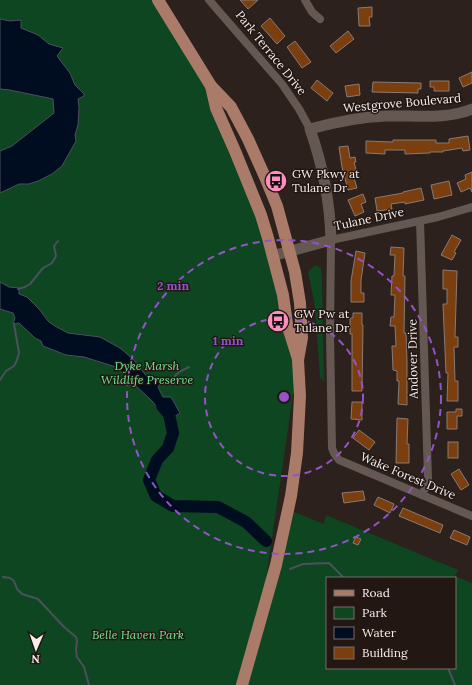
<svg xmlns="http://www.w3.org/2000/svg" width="472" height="685" viewBox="0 0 472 685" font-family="Lora,serif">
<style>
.green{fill:#0e4621;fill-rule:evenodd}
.water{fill:#000c1f;stroke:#4a505c}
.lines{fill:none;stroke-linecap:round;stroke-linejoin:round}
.stream{stroke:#4a505c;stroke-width:2}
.river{stroke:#000c1f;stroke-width:12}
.building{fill:#7b3f0f;stroke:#887b74}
.street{stroke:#655852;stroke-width:8}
.secondary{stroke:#655852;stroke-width:11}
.primary{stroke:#ab7b6a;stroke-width:12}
.ring{fill:none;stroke:#9453c8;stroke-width:2;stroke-dasharray:7 5}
.labels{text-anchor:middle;stroke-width:3;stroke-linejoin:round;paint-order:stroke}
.street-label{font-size:12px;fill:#f6eeeb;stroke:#221713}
.poi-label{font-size:12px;fill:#f6eeeb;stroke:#221713;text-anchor:start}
.park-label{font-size:12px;font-style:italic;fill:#74e592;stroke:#221713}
.centre{fill:#9453c8;stroke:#221713;stroke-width:2}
.ring-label{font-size:12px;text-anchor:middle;font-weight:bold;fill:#9453c8;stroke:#221713;stroke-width:3;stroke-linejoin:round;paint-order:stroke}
</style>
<rect width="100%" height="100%" fill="#2c211c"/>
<g class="green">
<path d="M0,0H154L211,86L247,181L298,360L260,621L289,510L324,524L326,515L458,570L455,576L472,583V685H0ZM327,578H455V668H327Z"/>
<path d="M315,265L321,268L322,282L324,382L320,377L315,306L308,272Z"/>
</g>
<g class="water">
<path d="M0,19L10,21L21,20V28L38,35L49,44L63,48L57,56L70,73L75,85L84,94V96L78,99L79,108L78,125L75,135L76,141L62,166L52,174L38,181L29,184H19L0,193V151L12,146L54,113L53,99L10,90L0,89Z"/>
<path d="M0,282L9,287L19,288V294L27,297L39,309L48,321L55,326L68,333L100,337L120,348L133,359L148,378L161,382L158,387L163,397H171L180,413L166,422L165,417L152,401L116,367L84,357L66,355L43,346L41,341L35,338L19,323L13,324L15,318L13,313L0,309Z"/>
</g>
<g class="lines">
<g class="stream">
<path d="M18,289L25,287L30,284L43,268L52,263L56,256L54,246L58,241"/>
<path d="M0,380L6,371L14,366L17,360L19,353L14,324"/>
<path d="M159,382H166L172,379L179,372L189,367"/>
<path d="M290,569L303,564L329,563L344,578"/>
<path d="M3,577L10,578L14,581L17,589L22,594L38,599L64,627L76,637L77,641L76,649L77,657L84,667L89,685"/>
<path d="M448,668L455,685"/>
</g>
<path class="river" d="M162,406L169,414L173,433L168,448L157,460L149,480L156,496L173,506L218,507L246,522L266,541"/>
</g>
<g class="building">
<path d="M240,0H258L248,9Z"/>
<path d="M372,7V17H369L370,26H359L358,8Z"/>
<path d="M270,18L285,36L277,44L261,26Z"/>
<path d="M348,31L354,39L336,53L330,46Z"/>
<path d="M295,41L311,62L302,68L287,47Z"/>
<path d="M472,72V83L463,87L459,78Z"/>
<path d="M317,80L333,93L327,101L311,88Z"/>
<path d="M430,81H449V91H434V87H430Z"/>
<path d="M373,82L421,83V89H418V93L372,92Z"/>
<path d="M359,84L360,95L347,97L345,86Z"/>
<path d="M468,136L470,150L463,151L462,148L443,151V152H430V153L405,154V150H385V154L366,153V141L393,142V140H436V143H449V139Z"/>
<path d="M348,146L350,158L355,157L356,162H354L358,177L354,178L357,188L348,190L342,167L339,147Z"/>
<path d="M472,172V192L470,188L461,192L457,183L466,179L465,175Z"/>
<path d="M449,181L452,195L434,199L431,185Z"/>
<path d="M421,188L424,200L405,204V202L391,204L392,209L377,211L375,198L403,193V192Z"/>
<path d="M363,194L366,202L361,204L364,212L355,216L348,200Z"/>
<path d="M452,235L461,240L454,252L456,253L452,260L441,255Z"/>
<path d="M391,247L404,248L403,276H405L404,333H406L407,363V405L398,404L399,381H397V371L393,370L392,346H396L395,326H390L391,317H394L395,295H391L392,276H394L395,255H390Z"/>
<path d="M356,251L365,253L361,280V293H364V302H351V281Z"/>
<path d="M443,270L457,271L455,337H458V347H454L455,381H458V401H447L448,373H446L443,304H447V289H443Z"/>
<path d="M353,313H362V325H363L362,391H352V334H350V318H353Z"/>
<path d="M352,402H362V420L351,419Z"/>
<path d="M456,409H462V416H457V429H447V412H456Z"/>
<path d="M397,418L408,419L407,444H409V463H396Z"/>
<path d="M359,430L375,442L369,450L353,438Z"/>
<rect x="448" y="442" width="10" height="16"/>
<path d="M459,469L469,485L461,490L451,474Z"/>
<path d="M363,491L365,500L344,503L342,493Z"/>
<path d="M378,497L394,504L390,513L374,505Z"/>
<path d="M403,508L443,525L440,533L399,516Z"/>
<path d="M454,530L470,537L467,545L450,538Z"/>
<path d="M356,537L361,539L358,545L353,543Z"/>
</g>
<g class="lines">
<g class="street">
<path d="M209,0L282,84L299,109L310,129"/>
<path d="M305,0L312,12L320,19"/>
<path d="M472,207L438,217L331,240L330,333L332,448L334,453L339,460L472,516"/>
<path d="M420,221L428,478L426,486L422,495"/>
</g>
<path class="secondary" d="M272,256L331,240C330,202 323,166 310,129C335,122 360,117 386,116C414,115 446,120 472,109"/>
<g class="primary">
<path d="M158,0L211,86L231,107L248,139L265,177L277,206L295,272L300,303L302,338L298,360L300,396L297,453L291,496L276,565L242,685"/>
<path d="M211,86L216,108L235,151L261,215L268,238L283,295L287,324L298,359"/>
</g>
</g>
<g class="ring">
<circle cx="284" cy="397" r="79"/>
<circle cx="284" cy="397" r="157"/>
</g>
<defs>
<g id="bus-disc" transform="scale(1.15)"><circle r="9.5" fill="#fe8ebb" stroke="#221713"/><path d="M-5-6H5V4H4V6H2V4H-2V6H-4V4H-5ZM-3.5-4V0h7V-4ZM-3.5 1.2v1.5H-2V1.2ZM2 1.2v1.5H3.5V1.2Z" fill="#111"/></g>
</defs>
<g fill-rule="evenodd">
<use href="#bus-disc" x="276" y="181"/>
<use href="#bus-disc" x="278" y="321"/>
</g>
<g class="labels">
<g class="street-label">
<text transform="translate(271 53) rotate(51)" y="4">Park Terrace Drive</text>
<text transform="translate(402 103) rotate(-5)" y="4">Westgrove Boulevard</text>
<text transform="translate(369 219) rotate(-12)" y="4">Tulane Drive</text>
<text transform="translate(413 359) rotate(-91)" y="4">Andover Drive</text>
<text transform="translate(408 476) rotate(23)" y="4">Wake Forest Drive</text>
</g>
<g class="poi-label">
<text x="292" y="178">GW Pkwy at<tspan x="292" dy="14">Tulane Dr</tspan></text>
<text x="294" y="318">GW Pw at<tspan x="294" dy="14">Tulane Dr</tspan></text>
</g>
<g class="park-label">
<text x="147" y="370">Dyke Marsh<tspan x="147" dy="14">Wildlife Preserve</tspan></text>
<text x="138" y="639">Belle Haven Park</text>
</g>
</g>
<circle cx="284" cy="397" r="6" class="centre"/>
<g class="ring-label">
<text x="173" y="290">2 min</text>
<text x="228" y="345">1 min</text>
</g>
<rect x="326" y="577" width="130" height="92" fill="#221713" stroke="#776d69"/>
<rect x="334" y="590" width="20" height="6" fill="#ab7b6a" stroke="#776d69"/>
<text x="362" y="597" font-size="12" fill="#f6eeeb">Road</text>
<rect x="334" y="607" width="20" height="12" fill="#0e4621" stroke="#776d69"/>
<text x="362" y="617" font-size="12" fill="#f6eeeb">Park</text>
<rect x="334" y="627" width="20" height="12" fill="#000c1f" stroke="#776d69"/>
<text x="362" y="637" font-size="12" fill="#f6eeeb">Water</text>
<rect x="334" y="647" width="20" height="12" fill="#7b3f0f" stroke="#776d69"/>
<text x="362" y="657" font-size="12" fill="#f6eeeb">Building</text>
<g transform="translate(36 649) rotate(182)" stroke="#221713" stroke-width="3" paint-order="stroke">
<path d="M0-3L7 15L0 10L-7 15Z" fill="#f6eeeb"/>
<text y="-6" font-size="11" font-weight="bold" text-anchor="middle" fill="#f6eeeb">N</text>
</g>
</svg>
